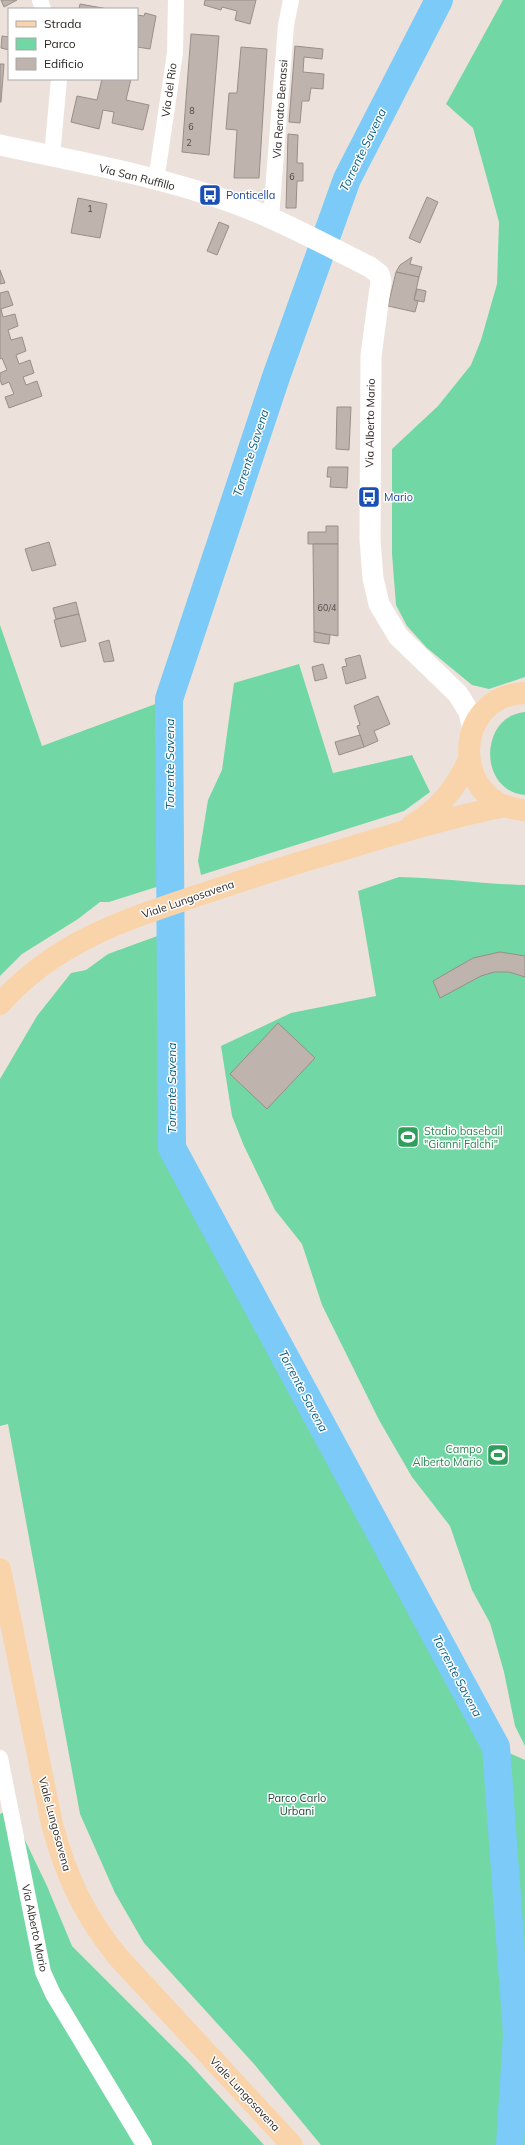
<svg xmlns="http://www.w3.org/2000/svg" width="525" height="2145" viewBox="0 0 525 2145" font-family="Mulish,sans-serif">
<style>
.green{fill:#71d8a5}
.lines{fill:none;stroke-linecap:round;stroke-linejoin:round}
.river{stroke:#7bcaf8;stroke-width:28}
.building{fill:#bfb3ae;stroke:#998e89}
.minor{stroke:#fff;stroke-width:16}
.tertiary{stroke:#fff;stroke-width:21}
.primary{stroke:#f9d4aa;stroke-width:22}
.labels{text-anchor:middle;stroke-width:3;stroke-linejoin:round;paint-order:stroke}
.number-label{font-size:9px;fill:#4f4946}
.street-label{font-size:11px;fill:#2a2623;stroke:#fff}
.transit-label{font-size:11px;fill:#164399;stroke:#fff;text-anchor:start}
.leisure-label{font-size:11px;fill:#27864d;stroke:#fff;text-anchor:start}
.park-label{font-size:11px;fill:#194732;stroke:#fff}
.water-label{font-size:12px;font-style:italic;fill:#045c82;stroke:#fff}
</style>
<rect width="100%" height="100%" fill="#ede2db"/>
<g class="green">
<path d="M503,0H525V677L489,689L472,685L427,648L407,626L396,605L392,554V449L438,406L471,365L481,340L497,284L499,222L473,128L446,104Z"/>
<path d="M0,625L42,746L169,699V883L109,902H100L78,919L22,954L0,976Z"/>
<path d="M299,664L333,773L412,755L430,792L404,811L201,875L198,861L208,800L222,770L234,683Z"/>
<path d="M525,712V795C478,791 479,716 525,712Z"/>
<path d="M399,877C442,878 483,884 525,885V1746L515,1726L504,1672L490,1623L472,1590L450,1526L412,1477L379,1420L322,1305L302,1244L275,1210L244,1146L232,1116L221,1046L291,1013L376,996L358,891Z"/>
<path d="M171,931L172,1148L496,1747L525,1760V2145H321L254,2064L144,1943L115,1893L80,1814L8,1424L0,1426V1079L37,1016L71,973L86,970L108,954Z"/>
<path d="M10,1809L47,1886L72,1946L189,2063L264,2145H0V1814Z"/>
</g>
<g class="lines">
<path class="river" d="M439,0L347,179L276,377L169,699L172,1148L496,1747L517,2034L510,2145"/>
</g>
<g class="building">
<path d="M1,0H17L4,7Z"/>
<path d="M205,0H256L250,24L235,20L237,11L222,7L221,10L204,5Z"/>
<path d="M80,4L108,9H79Z"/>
<path d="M145,13L156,16L150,49L137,47V15L144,16Z"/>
<path d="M191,34L219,36L209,155L182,152Z"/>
<path d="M2,36L9,37V50L1,48Z"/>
<path d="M295,46L323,49L322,59L304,57L303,72L324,74L323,89L311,88L309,101H302L300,123L289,122Z"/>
<path d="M241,47L267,49L259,178H234L237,130L226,129L229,93H237Z"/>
<path d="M0,64H4L1,102H0Z"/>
<path d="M102,79H131L126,100L149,105L143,130L112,123L114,112L103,110L99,129L71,122L77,96L97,100Z"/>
<path d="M288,134L298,135L297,163H303V181H297L296,208H286Z"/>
<path d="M427,197L438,202L420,243L409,238Z"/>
<path d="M78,198L107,204L100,238L71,233Z"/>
<path d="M219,222L229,226L217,255L207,251Z"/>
<path d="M412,257L410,264L422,267L419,277L396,272L400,265Z"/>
<path d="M0,270L5,283L0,284Z"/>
<path d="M396,272L419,277L414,300L418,301L415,312L388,306Z"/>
<path d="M417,289L426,291L424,302L414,300Z"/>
<path d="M8,291L13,305L1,309L3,317L15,314L18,326L8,330L11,340L22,337L26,351L16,355L19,364L30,360L34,373L23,377L26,385L37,381L42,396L9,408L5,397L14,394L9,382L2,385L0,380V373L7,370L2,358L0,359V293Z"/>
<path d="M337,407H351L349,450L336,449Z"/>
<path d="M328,467H348L347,488L330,487L331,477H327Z"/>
<path d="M326,526H338V544H308V532H326Z"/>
<path d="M49,542L56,565L32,571L25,549Z"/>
<path d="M313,544H338V636L314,632Z"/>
<path d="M76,602L79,614L56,619L53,608Z"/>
<path d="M79,614L86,641L61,647L54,620Z"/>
<path d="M314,632L330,635L329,644L314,642Z"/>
<path d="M109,640L114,661L104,662L99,643Z"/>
<path d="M360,655L366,678L346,684L342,667L347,666L345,659Z"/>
<path d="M323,664L327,678L315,681L312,667Z"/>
<path d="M378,696L390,724L374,731L378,741L364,747L357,726L360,725L354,706Z"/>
<path d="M360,735L364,747L339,755L335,742Z"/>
<path d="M500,952L525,956V977L509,972H494L481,976L440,998L433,981L473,958Z"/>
<path d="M278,1023L315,1058L267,1109L230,1074Z"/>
</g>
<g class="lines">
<g class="minor">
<path d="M40,0L43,9"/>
<path d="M52,156L59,79"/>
<path d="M156,181L175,53L176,0"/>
<path d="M271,218L286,25L291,0"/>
<path d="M0,1758L43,1972L53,1994L144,2145"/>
</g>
<path class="tertiary" d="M0,145C70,160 142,173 210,195C266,212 318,241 370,267L379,274L381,281L371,356L370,540L373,578L379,604L398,636L458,694L469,712L473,729"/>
<g class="primary">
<path d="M525,693C451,695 450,806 525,810"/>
<path d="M412,825C439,810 455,788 468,762"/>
<path d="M0,1004C54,943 121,921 196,896C239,882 282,867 325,855C385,837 445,818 506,806"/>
<path d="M0,1569L52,1824C66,1876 84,1915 118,1957L292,2145"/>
</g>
</g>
<defs>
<g id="bus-square" transform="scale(1.15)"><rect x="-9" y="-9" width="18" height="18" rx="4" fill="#1a4fb4" stroke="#fff"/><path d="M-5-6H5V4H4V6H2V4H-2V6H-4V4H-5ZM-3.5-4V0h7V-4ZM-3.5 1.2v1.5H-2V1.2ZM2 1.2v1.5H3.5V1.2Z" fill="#fff"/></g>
<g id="stadium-square" transform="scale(1.15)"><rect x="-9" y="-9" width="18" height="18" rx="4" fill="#2e9e5b" stroke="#fff"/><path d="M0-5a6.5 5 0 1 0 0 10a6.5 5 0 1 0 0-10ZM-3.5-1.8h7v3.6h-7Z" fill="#fff"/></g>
</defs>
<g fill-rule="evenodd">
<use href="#bus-square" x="210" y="195"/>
<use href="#bus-square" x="369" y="497"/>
<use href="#stadium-square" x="408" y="1137"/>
<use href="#stadium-square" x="498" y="1455"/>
</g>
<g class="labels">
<g class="number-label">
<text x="192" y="114">8</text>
<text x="191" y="130">6</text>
<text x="189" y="146">2</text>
<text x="292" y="180">6</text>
<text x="90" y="212">1</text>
<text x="327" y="611">60/4</text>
</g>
<g class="street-label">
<text transform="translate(169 90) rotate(-82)" y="4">Via del Rio</text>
<text transform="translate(280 109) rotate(-86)" y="4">Via Renato Benassi</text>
<text transform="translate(137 177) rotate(14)" y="4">Via San Ruffillo</text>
<text transform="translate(370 423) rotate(-89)" y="4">Via Alberto Mario</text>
<text transform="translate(188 899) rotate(-19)" y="4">Viale Lungosavena</text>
<text transform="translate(55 1824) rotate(75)" y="4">Viale Lungosavena</text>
<text transform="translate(35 1928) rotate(78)" y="4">Via Alberto Mario</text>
<text transform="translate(245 2094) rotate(47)" y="4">Viale Lungosavena</text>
</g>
<g class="transit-label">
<text x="226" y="199">Ponticella</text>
<text x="384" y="501">Mario</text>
</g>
<g class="leisure-label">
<text x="424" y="1135">Stadio baseball<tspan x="424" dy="13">"Gianni Falchi"</tspan></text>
<text x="482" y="1453" text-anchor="end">Campo<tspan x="482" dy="13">Alberto Mario</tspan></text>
</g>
<g class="park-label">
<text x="297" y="1802">Parco Carlo<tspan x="297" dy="13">Urbani</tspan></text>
</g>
<g class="water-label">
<text transform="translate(363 150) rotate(-64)" y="4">Torrente Savena</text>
<text transform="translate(251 453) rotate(-72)" y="4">Torrente Savena</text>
<text transform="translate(170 764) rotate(-90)" y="4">Torrente Savena</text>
<text transform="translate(172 1088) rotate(-90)" y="4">Torrente Savena</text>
<text transform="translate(303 1391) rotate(62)" y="4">Torrente Savena</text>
<text transform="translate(457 1676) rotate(62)" y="4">Torrente Savena</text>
</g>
</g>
<rect x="8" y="8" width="130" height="72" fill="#ffffff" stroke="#aaa8a7"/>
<rect x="16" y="21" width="20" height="6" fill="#f9d4aa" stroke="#aaa8a7"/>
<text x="44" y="28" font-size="12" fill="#2a2623">Strada</text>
<rect x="16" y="38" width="20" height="12" fill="#71d8a5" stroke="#aaa8a7"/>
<text x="44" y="48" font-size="12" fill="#2a2623">Parco</text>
<rect x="16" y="58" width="20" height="12" fill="#bfb3ae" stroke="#aaa8a7"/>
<text x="44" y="68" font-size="12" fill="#2a2623">Edificio</text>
</svg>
